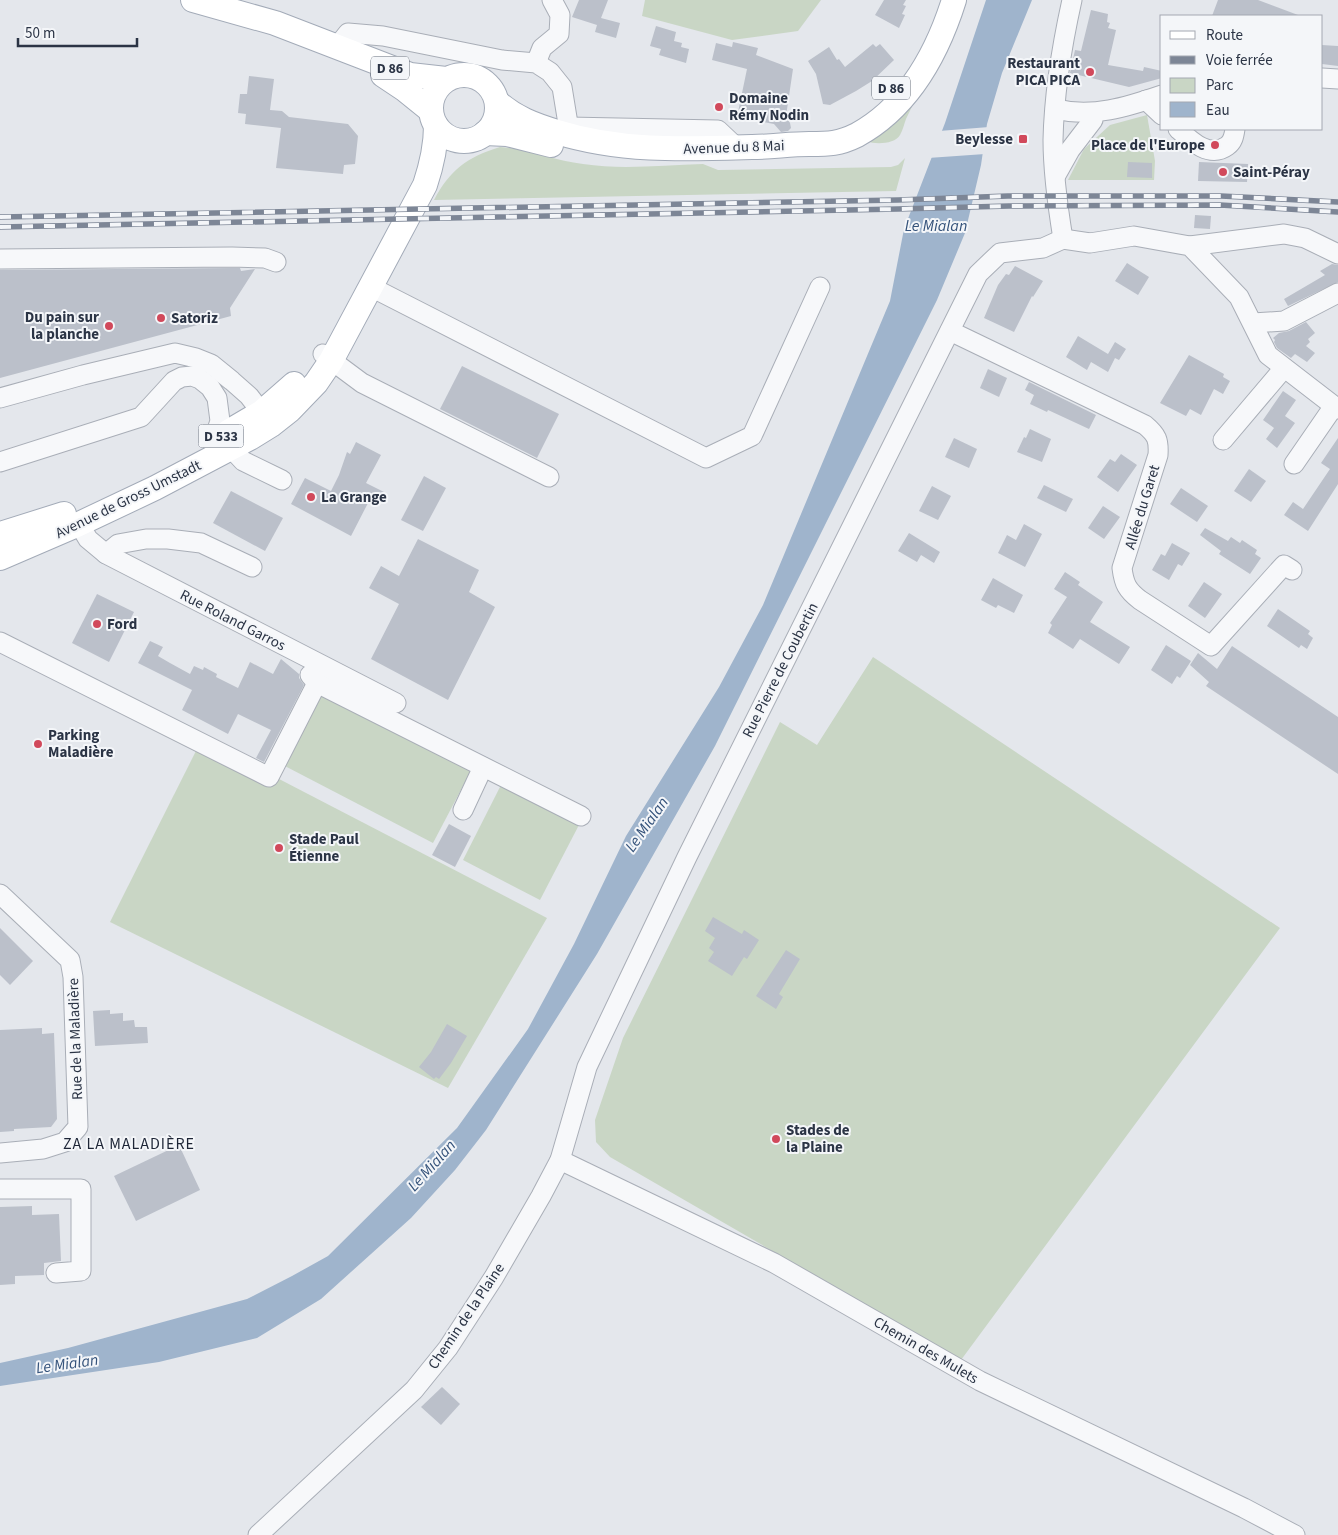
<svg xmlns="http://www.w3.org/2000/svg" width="1338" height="1535" viewBox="0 0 1338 1535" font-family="'Source Sans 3',sans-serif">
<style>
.green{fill:#c9d6c5}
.water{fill:#9fb4cc}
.pier{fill:#e4e7ec}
.building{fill:#bbc0ca}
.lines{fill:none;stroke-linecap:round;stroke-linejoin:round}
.minor-casing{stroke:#a9aeb7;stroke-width:21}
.major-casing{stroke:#a3abb8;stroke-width:26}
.minor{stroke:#f7f8fa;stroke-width:19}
.major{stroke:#fff;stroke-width:24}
.rail-casing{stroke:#7d8696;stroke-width:5.5}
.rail{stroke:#f4f6f9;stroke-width:4;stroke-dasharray:11;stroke-linecap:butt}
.poi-dot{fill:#d1495b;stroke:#f4f6f9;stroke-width:2}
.labels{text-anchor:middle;stroke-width:4;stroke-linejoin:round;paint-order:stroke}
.shield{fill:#f4f6f9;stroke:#676e7b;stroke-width:1}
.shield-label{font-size:14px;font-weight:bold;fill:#2b3445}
.poi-label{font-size:15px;font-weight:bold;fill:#2b3445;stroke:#f4f6f9;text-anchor:start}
.street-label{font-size:15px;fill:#2b3445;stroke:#f4f6f9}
.water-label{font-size:16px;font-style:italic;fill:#34527a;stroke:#f4f6f9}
.neighbourhood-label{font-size:16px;letter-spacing:1px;fill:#1d2536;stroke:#f4f6f9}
</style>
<rect width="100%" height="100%" fill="#e4e7ec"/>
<g class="green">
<path d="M645,0H821L798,31L732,40L642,16Z"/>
<path d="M918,94C914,102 910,111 906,119C904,124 903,130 900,135C895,144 875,145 867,141Z"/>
<path d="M1147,115L1155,161L1154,180H1068L1084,149L1110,125Z"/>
<path d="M500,147C528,149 555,161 583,164C622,170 664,165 703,164L718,170L891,167L898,165L905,158L896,191L434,200C450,170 467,157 500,147Z"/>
<path d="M873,657L1280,928L961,1360L610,1157L596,1142L595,1120L623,1038L780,722L817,745Z"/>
<path d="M320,688L473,767L433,843L281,764Z"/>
<path d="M202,739L547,918L448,1088L110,922Z"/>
<path d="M502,783L580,823L540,900L463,860Z"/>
</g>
<path class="water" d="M986,0H1032L1002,73L987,124L981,165L965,233L937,300L715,746L597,954L486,1130L455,1170L411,1218L321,1299L257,1338L159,1362L0,1386V1363L68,1348L247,1299L292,1276L328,1256L457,1128L528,1029L574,944L626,836L719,687L763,605L890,301L904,229L945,123Z"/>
<path class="pier" d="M989,127L985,154L928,158L939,131Z"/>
<g class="building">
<path d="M579,0H608L601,18L620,23L616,38L595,32L597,25L572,17Z"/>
<path d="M884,0H906L903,5L906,6L902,14L905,15L899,28L875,15Z"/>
<path d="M1218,0H1258L1298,15V16H1212Z"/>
<path d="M1091,10L1108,14L1107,22L1110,23L1108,28L1116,30L1108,65L1143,71L1144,67L1162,71V78L1129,87L1070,73L1075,50L1081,51Z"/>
<path d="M656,26L676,32L674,41L682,43L681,47L689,49L686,63L659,55L661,49L650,46Z"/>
<path d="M733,42L758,48L756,55L793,69L786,116L790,123L791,128L788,131L781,132L774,124L737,117L747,69L712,60L716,43L732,47Z"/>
<path d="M873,44L876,47L880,44L894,60L872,81L856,91L830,105L823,104L816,74L808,61L829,47L837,60L839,59L845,67Z"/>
<path d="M1322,45L1338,46V66L1322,64Z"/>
<path d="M249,76L274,79L270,110L282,111L289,117L348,124L358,136L355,164L344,165L343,174L276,168L281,128L245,124L246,114L238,113L240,94H247Z"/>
<path d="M1128,162L1152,163V178L1127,177Z"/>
<path d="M1199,162L1248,164L1247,182L1198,181Z"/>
<path d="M1195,215L1211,216L1210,229L1194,228Z"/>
<path d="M1127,263L1149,277L1138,295L1115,281Z"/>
<path d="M1332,264L1338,265V282L1288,306L1284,299L1325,275L1320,271Z"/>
<path d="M1015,266L1043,281L1033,297L1032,296L1014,332L984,318L998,285L1006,274L1009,275Z"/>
<path d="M232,268H240L241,271L255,269L230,308L231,316L0,378V270Z"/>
<path d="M1306,322L1315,333L1308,339L1310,342L1306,346L1315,353L1307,362L1295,354L1291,358L1277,348L1274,342L1275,340L1273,338L1279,333L1289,331Z"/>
<path d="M1078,336L1108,354L1115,342L1126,349L1119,360L1115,358L1108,372L1091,362L1087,370L1066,357Z"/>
<path d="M1189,355L1224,374L1223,377L1230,381L1223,394L1214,389L1201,415L1190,409L1186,416L1160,403Z"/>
<path d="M462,366L559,414L537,458L440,409Z"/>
<path d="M988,369L1007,378L999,397L980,388Z"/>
<path d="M1029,382L1096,415L1089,429L1048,410L1047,412L1030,404L1034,395L1025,390Z"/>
<path d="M1283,391L1296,400L1285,416L1295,423L1277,448L1266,439L1274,428L1263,420Z"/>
<path d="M1030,429L1051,439L1042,462L1017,452L1024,437L1026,438Z"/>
<path d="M954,438L977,449L969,468L945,457Z"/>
<path d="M1338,438V484L1308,531L1284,515L1293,502L1303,509L1330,469L1321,463Z"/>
<path d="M356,442L381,455L366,483L384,492L376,507L368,503L351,536L291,504L305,478L331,491L339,475L347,452L350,454Z"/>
<path d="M1121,454L1137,465L1118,492L1097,477L1110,459L1115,462Z"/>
<path d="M1249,469L1266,481L1251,502L1234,491Z"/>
<path d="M424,476L446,488L423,531L401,520Z"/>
<path d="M1044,485L1073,499L1066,512L1037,498Z"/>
<path d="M932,486L951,496L938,520L919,511Z"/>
<path d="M1181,488L1208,506L1197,522L1170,504Z"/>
<path d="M231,491L283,518L265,551L213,523Z"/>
<path d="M1103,506L1120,517L1104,539L1088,528Z"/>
<path d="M1024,524L1042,534L1025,567L998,553L1007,535L1016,540Z"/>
<path d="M1205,528L1228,541L1231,537L1240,543L1242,540L1257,550L1255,554L1261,558L1250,574L1219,554L1221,551L1200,535Z"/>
<path d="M909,533L940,552L934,563L921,555L917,562L898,551Z"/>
<path d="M418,539L479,570L469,592L495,607L448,700L371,659L399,604L369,588L381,566L399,576Z"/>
<path d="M1172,543L1190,553L1182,566L1178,564L1169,580L1152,570L1161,554L1165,556Z"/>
<path d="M1065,572L1080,582L1078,585L1103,602L1090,622L1130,647L1119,664L1080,639L1073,649L1048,633L1052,625L1050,623L1067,597L1054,589Z"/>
<path d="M993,578L1023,595L1014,613L998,605L996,608L981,600Z"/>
<path d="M1204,582L1222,594L1205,618L1188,606Z"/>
<path d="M97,594L134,612L109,662L72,643Z"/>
<path d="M1278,609L1310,631L1308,634L1313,638L1307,649L1301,645L1299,648L1267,626Z"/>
<path d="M150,641L163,647L158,656L170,663L190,674L194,666L203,670L204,667L217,674L216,677L238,688L250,662L273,674L281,659L299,674V678L304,685L264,762L256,758L271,730L238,714L228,734L182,710L192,690L138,663Z"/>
<path d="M1166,645L1191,661L1180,678L1177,676L1172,684L1151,670Z"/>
<path d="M1232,646L1338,717V774L1206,686L1209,682L1190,665L1198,653L1217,669Z"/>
<path d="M449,824L471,836L455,867L432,855Z"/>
<path d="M713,917L742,934L744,930L759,940L747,959L744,957L732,976L708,961L714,952L709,948L715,938L705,931Z"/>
<path d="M0,928L33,961L10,985L0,975Z"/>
<path d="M786,950L800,959L779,994L783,997L776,1009L756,996Z"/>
<path d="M110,1010V1014L123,1013V1021L134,1020L135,1027H147L148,1043L95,1046L93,1011Z"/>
<path d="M447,1024L467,1036L451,1063L439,1079L436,1077L434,1079L419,1067L431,1052Z"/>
<path d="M42,1028V1034L54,1033L57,1119L51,1127L14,1129V1131L0,1132V1030Z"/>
<path d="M179,1145L200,1190L136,1221L114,1176Z"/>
<path d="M32,1206V1215L59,1214L61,1261L44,1263V1275L15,1276V1284L0,1285V1207Z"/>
<path d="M442,1387L460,1404L441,1425L421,1407Z"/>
</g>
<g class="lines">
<g class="minor-casing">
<g id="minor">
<path d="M336,48L348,33L383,36L502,60L536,63L550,72L562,87L570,136"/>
<path d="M536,63L542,48L559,34L560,15L552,0"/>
<path d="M1322,78L1338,79"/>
<path d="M1146,100L1162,115"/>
<path d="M1056,109C1092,118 1127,107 1162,95"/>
<path d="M568,127L718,130L737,148"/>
<path d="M1178,129C1190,140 1209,159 1227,146C1233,142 1234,136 1235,129"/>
<path d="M1056,175L1070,150L1093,120"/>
<path d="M1063,239L1090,243L1134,236L1190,246L1239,297L1268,355L1338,409"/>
<path d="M1063,239C1058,208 1053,173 1053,140C1054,94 1062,45 1072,0"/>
<path d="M1190,246L1284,234L1305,238L1338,254"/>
<path d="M0,259L232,257L265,258L276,262"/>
<path d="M371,287L706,458L752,436L820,287"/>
<path d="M1253,323L1284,321L1338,293"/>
<path d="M950,331L1145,425C1157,435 1159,440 1158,455L1122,568C1124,584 1127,590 1140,600L1211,646L1284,565L1292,570"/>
<path d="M323,354L362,383L549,477"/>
<path d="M0,398L83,375L175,353L196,358L211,364L232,381L249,396L269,422"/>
<path d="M1223,440L1284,368"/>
<path d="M231,448L243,461L282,480"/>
<path d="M0,462L141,417L174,381L182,377L192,376L200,379L210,387L217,398L220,421L214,439"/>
<path d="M1294,464L1334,406"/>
<path d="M79,524L88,539L106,554L396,703"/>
<path d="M106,554L118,544L146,539H168L201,543L252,567"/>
<path d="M0,642L269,777L317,683"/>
<path d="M310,675L317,683L581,816"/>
<path d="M463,810L483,767"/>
<path d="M0,894L70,960L73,977L78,1127L65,1142L43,1149L0,1153"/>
<path d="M560,1160L774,1263L980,1381L1244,1508L1295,1535"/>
<path d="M0,1189H81V1271L56,1273"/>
<path d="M258,1535L414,1390L448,1348L494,1277L541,1196L560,1160L587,1067L626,985L687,857L978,274L1000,253L1043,248L1063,239"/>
</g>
</g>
<g class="major-casing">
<g id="major">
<path d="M193,0L275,23L410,75L446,79"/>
<circle cx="464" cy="108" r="33"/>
<path d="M383,75L404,89L430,110"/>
<path d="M497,102C515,118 534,125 557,132C621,152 686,149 752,147C771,147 790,144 809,144C829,144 839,144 857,135C908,107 937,54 954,0"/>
<path d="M485,133L507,134L551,145"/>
<path d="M228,432L262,412L294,384"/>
<path d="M0,534L64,514"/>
<path d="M0,558L79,524L155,488L250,438L271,425L290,410L316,383L331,361L425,185C432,164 436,147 436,126"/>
</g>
</g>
<use href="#minor" class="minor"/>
<use href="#major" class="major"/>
<g class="rail-casing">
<g id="rail">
<path d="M0,217L898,200L1008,196H1221L1338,202"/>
<path d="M0,227L898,209L1009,206L1220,205L1338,212"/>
</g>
</g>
<use href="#rail" class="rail"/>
</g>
<g class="poi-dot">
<circle cx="1090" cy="72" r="5"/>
<circle cx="719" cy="107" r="5"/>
<rect x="1018" y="134" width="10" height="10" rx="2.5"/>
<circle cx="1215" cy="145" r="5"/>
<circle cx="1223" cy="172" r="5"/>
<circle cx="161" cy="318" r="5"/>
<circle cx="109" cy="326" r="5"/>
<circle cx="311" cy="497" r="5"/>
<circle cx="97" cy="624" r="5"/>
<circle cx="38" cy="744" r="5"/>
<circle cx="279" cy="848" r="5"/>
<circle cx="776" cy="1139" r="5"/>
</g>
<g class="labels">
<g class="shield">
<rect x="371" y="56.5" width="38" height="23" rx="4"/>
<rect x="872" y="76.5" width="38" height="23" rx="4"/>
<rect x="198.5" y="424.5" width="45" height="23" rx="4"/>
</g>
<g class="shield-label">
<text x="390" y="73">D 86</text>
<text x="891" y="93">D 86</text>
<text x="221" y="441">D 533</text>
</g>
<g class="poi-label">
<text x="1080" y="68" text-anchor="end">Restaurant<tspan x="1080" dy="17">PICA PICA</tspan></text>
<text x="729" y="103">Domaine<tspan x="729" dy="17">Rémy Nodin</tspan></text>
<text x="1013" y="144" text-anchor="end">Beylesse</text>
<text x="1205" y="150" text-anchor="end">Place de l'Europe</text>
<text x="1233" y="177">Saint-Péray</text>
<text x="99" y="322" text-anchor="end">Du pain sur<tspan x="99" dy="17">la planche</tspan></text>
<text x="171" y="323">Satoriz</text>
<text x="321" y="502">La Grange</text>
<text x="107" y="629">Ford</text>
<text x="48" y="740">Parking<tspan x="48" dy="17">Maladière</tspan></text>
<text x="289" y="844">Stade Paul<tspan x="289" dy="17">Étienne</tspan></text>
<text x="786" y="1135">Stades de<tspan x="786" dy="17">la Plaine</tspan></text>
</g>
<g class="street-label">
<text transform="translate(734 147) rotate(-2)" y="5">Avenue du 8 Mai</text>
<text transform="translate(128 499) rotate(-26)" y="5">Avenue de Gross Umstadt</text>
<text transform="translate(1142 507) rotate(-73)" y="5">Allée du Garet</text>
<text transform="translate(233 620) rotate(27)" y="5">Rue Roland Garros</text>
<text transform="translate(780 670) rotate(-63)" y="5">Rue Pierre de Coubertin</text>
<text transform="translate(75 1039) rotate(-92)" y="5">Rue de la Maladière</text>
<text transform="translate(466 1316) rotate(-56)" y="5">Chemin de la Plaine</text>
<text transform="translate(926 1350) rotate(30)" y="5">Chemin des Mulets</text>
</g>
<g class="water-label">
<text x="936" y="231">Le Mialan</text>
<text transform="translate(646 824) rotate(-55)" y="6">Le Mialan</text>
<text transform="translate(431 1165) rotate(-48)" y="6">Le Mialan</text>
<text transform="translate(67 1363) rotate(-8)" y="6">Le Mialan</text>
</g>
<g class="neighbourhood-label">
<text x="129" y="1149">ZA LA MALADIÈRE</text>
</g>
</g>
<rect x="1160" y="15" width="162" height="115" fill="#f4f6f9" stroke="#a4a8b1"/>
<rect x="1170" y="31" width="25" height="8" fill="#ffffff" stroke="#a4a8b1"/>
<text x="1206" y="40" font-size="15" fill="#2b3445">Route</text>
<rect x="1170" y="56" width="25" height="8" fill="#7d8696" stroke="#a4a8b1"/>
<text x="1206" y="65" font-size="15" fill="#2b3445">Voie ferrée</text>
<rect x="1170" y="78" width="25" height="15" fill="#c9d6c5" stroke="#a4a8b1"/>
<text x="1206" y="90" font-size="15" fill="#2b3445">Parc</text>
<rect x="1170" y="102" width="25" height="15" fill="#9fb4cc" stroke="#a4a8b1"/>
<text x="1206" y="115" font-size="15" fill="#2b3445">Eau</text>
<path d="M18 38v8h119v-8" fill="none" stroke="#2b3445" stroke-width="2.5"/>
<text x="25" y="38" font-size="15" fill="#2b3445" stroke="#f4f6f9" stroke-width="4" paint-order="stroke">50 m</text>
</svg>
